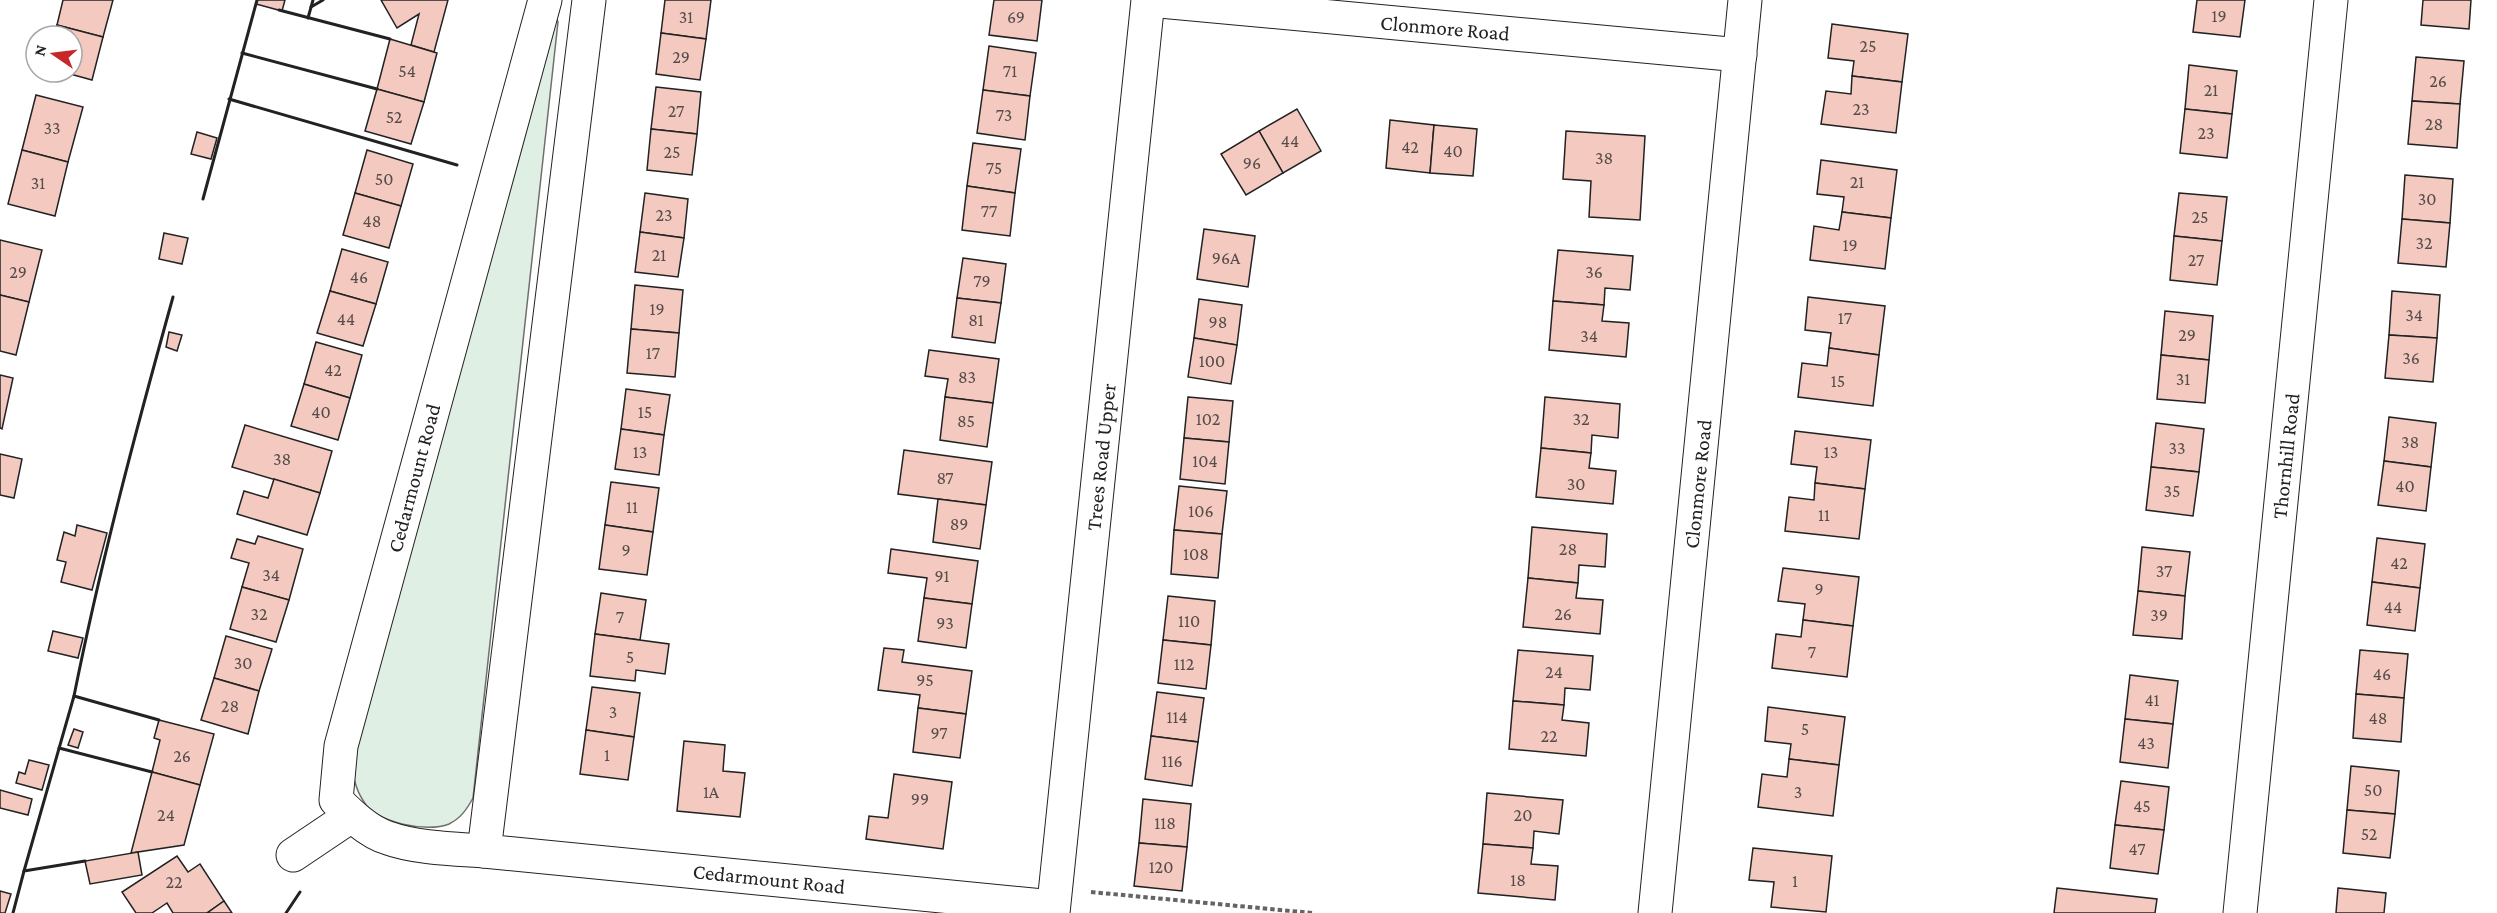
<svg xmlns="http://www.w3.org/2000/svg" width="2497" height="913" viewBox="0 0 2497 913" font-family="'Crimson Pro',serif">
<style>
.green{fill:#e0efe3;stroke:#6f6f6f;stroke-width:1.5}
.building{fill:#f3c9c0;stroke:#222;stroke-width:1.5}
.lines{fill:none;stroke-linecap:round;stroke-linejoin:round}
.minor-casing{stroke:#222;stroke-width:35}
.path{stroke:#646464;stroke-width:4;stroke-dasharray:4.5 3;stroke-linecap:butt}
.minor{stroke:#fff;stroke-width:33}
.wall{stroke:#222;stroke-width:3}
.labels{text-anchor:middle;stroke-width:4.5;stroke-linejoin:round;paint-order:stroke}
.number-label{font-size:18px;fill:#564c4a}
.street-label{font-size:21px;fill:#222;stroke:#fff}
</style>
<rect width="100%" height="100%" fill="#fff"/>
<path class="green" d="M552,9L558,22L473,798C467,809 461,818 449,824C427,833 377,823 364,802C353,786 352,768 350,749Z"/>
<g class="building">
<path d="M63,0H113L103,37L57,25Z"/>
<path d="M257,0H285L282,11L256,4Z"/>
<path d="M381,0H448L434,52L411,45L419,14L397,28Z"/>
<path d="M665,0H711L706,39L661,33Z"/>
<path d="M994,0H1042L1037,41L989,35Z"/>
<path d="M2197,0H2245L2240,37L2193,32Z"/>
<path d="M2423,0H2471L2469,29L2421,25Z"/>
<path d="M1832,24L1908,34L1902,82L1852,76L1854,61L1828,58Z"/>
<path d="M57,25L103,37L92,80L63,72H72V36H54Z"/>
<path d="M661,33L706,39L700,80L656,74Z"/>
<path d="M390,39L437,53L424,102L377,89Z"/>
<path d="M989,46L1036,53L1030,96L983,90Z"/>
<path d="M2416,57L2464,61L2460,104L2412,101Z"/>
<path d="M2189,65L2237,71L2232,114L2185,109Z"/>
<path d="M1852,76L1902,82L1896,133L1821,124L1826,91L1851,94Z"/>
<path d="M656,87L701,92L697,134L651,129Z"/>
<path d="M377,89L424,102L411,144L365,131Z"/>
<path d="M983,90L1030,96L1025,140L977,133Z"/>
<path d="M36,95L83,107L68,162L22,150Z"/>
<path d="M2412,101L2460,104L2457,148L2408,144Z"/>
<path d="M1297,109L1321,151L1283,173L1259,131Z"/>
<path d="M2185,109L2232,114L2227,158L2180,153Z"/>
<path d="M1390,120L1434,125L1430,173L1386,168Z"/>
<path d="M1434,125L1477,129L1473,176L1430,173Z"/>
<path d="M651,129L697,134L692,175L647,170Z"/>
<path d="M1259,131L1283,173L1246,195L1221,154Z"/>
<path d="M1566,131L1645,136L1640,220L1589,217L1591,181L1563,179Z"/>
<path d="M197,132L217,138L211,159L191,154Z"/>
<path d="M973,143L1021,149L1015,193L967,186Z"/>
<path d="M22,150L68,162L55,216L8,204Z"/>
<path d="M367,150L413,164L401,206L355,193Z"/>
<path d="M1821,160L1897,170L1891,218L1842,212L1844,197L1817,194Z"/>
<path d="M2405,175L2453,179L2450,223L2402,219Z"/>
<path d="M967,186L1015,193L1010,236L962,230Z"/>
<path d="M355,193L401,206L389,248L343,235Z"/>
<path d="M645,193L688,199L684,238L640,232Z"/>
<path d="M2179,193L2227,197L2222,241L2174,236Z"/>
<path d="M1842,212L1891,218L1885,269L1810,260L1814,226L1839,230Z"/>
<path d="M2402,219L2450,223L2446,267L2398,263Z"/>
<path d="M1204,229L1255,236L1248,287L1197,279Z"/>
<path d="M640,232L684,238L678,277L635,272Z"/>
<path d="M164,233L188,238L182,264L159,259Z"/>
<path d="M2174,236L2222,241L2217,285L2170,280Z"/>
<path d="M0,240L42,250L29,302L0,295Z"/>
<path d="M342,249L388,262L376,304L330,291Z"/>
<path d="M1558,250L1633,256L1630,290L1605,288L1604,305L1553,301Z"/>
<path d="M963,258L1006,264L1001,303L957,298Z"/>
<path d="M635,285L683,290L679,333L631,329Z"/>
<path d="M330,291L376,304L363,346L317,333Z"/>
<path d="M2392,291L2440,295L2437,338L2389,335Z"/>
<path d="M0,295L29,302L16,355L0,351Z"/>
<path d="M1808,297L1885,306L1879,355L1829,348L1831,333L1805,330Z"/>
<path d="M957,298L1001,303L995,343L952,337Z"/>
<path d="M1199,299L1242,305L1237,345L1194,338Z"/>
<path d="M1553,301L1604,305L1602,321L1629,323L1626,357L1549,350Z"/>
<path d="M2165,311L2213,316L2209,360L2161,355Z"/>
<path d="M631,329L679,333L675,377L627,373Z"/>
<path d="M169,332L182,335L177,351L166,347Z"/>
<path d="M2389,335L2437,338L2433,382L2385,378Z"/>
<path d="M1194,338L1237,345L1231,384L1188,377Z"/>
<path d="M316,342L362,355L350,398L304,384Z"/>
<path d="M1829,348L1879,355L1873,406L1798,397L1802,363L1827,366Z"/>
<path d="M929,350L999,359L993,403L945,397L948,379L925,376Z"/>
<path d="M2161,355L2209,360L2205,403L2157,399Z"/>
<path d="M0,375L13,378L2,429L0,428Z"/>
<path d="M304,384L350,398L338,440L291,426Z"/>
<path d="M626,389L670,395L664,435L621,429Z"/>
<path d="M945,397L993,403L987,447L940,440Z"/>
<path d="M1188,397L1233,401L1229,442L1184,438Z"/>
<path d="M1545,397L1620,404L1618,438L1592,435L1591,453L1541,448Z"/>
<path d="M2389,417L2436,423L2431,467L2384,461Z"/>
<path d="M2156,423L2204,429L2199,472L2151,467Z"/>
<path d="M245,425L332,451L320,493L232,467Z"/>
<path d="M621,429L664,435L659,475L615,469Z"/>
<path d="M1795,431L1871,440L1865,489L1815,483L1817,467L1791,464Z"/>
<path d="M1184,438L1229,442L1225,484L1180,479Z"/>
<path d="M1541,448L1591,453L1589,468L1616,471L1613,504L1536,497Z"/>
<path d="M904,450L992,462L986,505L898,494Z"/>
<path d="M0,454L22,459L14,498L0,495Z"/>
<path d="M2384,461L2431,467L2426,511L2378,505Z"/>
<path d="M2151,467L2199,472L2193,516L2146,510Z"/>
<path d="M274,479L320,493L307,535L237,514L244,491L268,498Z"/>
<path d="M611,482L659,488L653,532L605,525Z"/>
<path d="M1815,483L1865,489L1859,539L1785,531L1789,497L1814,500Z"/>
<path d="M1179,486L1227,491L1222,534L1174,530Z"/>
<path d="M938,499L986,505L980,549L933,542Z"/>
<path d="M77,525L107,533L92,590L61,582L66,562L57,560L64,532L75,536Z"/>
<path d="M605,525L653,532L647,575L599,569Z"/>
<path d="M1532,527L1607,534L1605,567L1579,565L1578,583L1528,578Z"/>
<path d="M1174,530L1222,534L1218,578L1171,574Z"/>
<path d="M258,536L303,549L289,600L242,587L249,563L231,558L237,539L255,544Z"/>
<path d="M2377,538L2425,544L2420,588L2372,582Z"/>
<path d="M2142,547L2190,552L2185,596L2138,591Z"/>
<path d="M891,549L978,561L972,604L924,598L927,578L888,573Z"/>
<path d="M1783,568L1859,577L1853,626L1803,620L1805,604L1778,601Z"/>
<path d="M1528,578L1578,583L1576,598L1603,600L1600,634L1523,627Z"/>
<path d="M2372,582L2420,588L2415,631L2367,625Z"/>
<path d="M242,587L289,600L276,642L230,629Z"/>
<path d="M2138,591L2185,596L2182,639L2133,635Z"/>
<path d="M601,593L646,600L640,640L595,634Z"/>
<path d="M1168,596L1215,601L1211,645L1163,640Z"/>
<path d="M924,598L972,604L966,648L918,641Z"/>
<path d="M1803,620L1853,626L1847,677L1772,668L1776,634L1801,637Z"/>
<path d="M53,631L83,638L78,658L48,651Z"/>
<path d="M595,634L669,644L665,674L636,670L635,681L590,676Z"/>
<path d="M226,636L272,649L259,691L214,678Z"/>
<path d="M1163,640L1211,645L1206,689L1158,683Z"/>
<path d="M884,648L904,650L902,662L972,671L966,714L918,708L920,695L878,690Z"/>
<path d="M1518,650L1593,656L1590,690L1565,688L1564,705L1513,701Z"/>
<path d="M2360,650L2408,654L2404,698L2356,694Z"/>
<path d="M2130,675L2178,681L2173,724L2125,719Z"/>
<path d="M214,678L259,691L248,734L201,720Z"/>
<path d="M592,687L640,693L634,737L586,730Z"/>
<path d="M1157,692L1204,698L1198,742L1151,736Z"/>
<path d="M2356,694L2404,698L2401,742L2353,738Z"/>
<path d="M1513,701L1564,705L1562,720L1589,723L1586,756L1509,749Z"/>
<path d="M1768,707L1845,717L1839,765L1789,759L1791,744L1765,741Z"/>
<path d="M918,708L966,714L960,758L913,752Z"/>
<path d="M2125,719L2173,724L2168,768L2120,762Z"/>
<path d="M159,720L214,734L200,785L152,772L160,740L154,738Z"/>
<path d="M74,729L83,732L78,748L68,745Z"/>
<path d="M586,730L634,737L628,780L580,774Z"/>
<path d="M1151,736L1198,742L1192,786L1145,779Z"/>
<path d="M684,741L725,745L723,771L745,773L740,817L677,811Z"/>
<path d="M1789,759L1839,765L1833,816L1758,807L1762,774L1787,777Z"/>
<path d="M29,760L49,765L42,790L16,783L19,772L25,774Z"/>
<path d="M2351,766L2399,771L2395,814L2347,810Z"/>
<path d="M152,772L200,785L184,845L131,853Z"/>
<path d="M894,774L952,782L943,849L866,839L869,816L888,818Z"/>
<path d="M2121,781L2169,787L2164,830L2115,825Z"/>
<path d="M0,790L32,799L28,815L0,808Z"/>
<path d="M1487,793L1563,800L1559,834L1534,831L1533,848L1483,844Z"/>
<path d="M1143,799L1191,804L1187,847L1139,843Z"/>
<path d="M2347,810L2395,814L2390,858L2343,853Z"/>
<path d="M2115,825L2164,830L2158,874L2110,868Z"/>
<path d="M1139,843L1187,847L1182,891L1134,886Z"/>
<path d="M1483,844L1533,848L1531,864L1558,866L1555,900L1478,893Z"/>
<path d="M1753,848L1832,856L1826,912L1771,907L1774,882L1749,880Z"/>
<path d="M138,852L142,875L90,884L85,861Z"/>
<path d="M177,856L188,872L200,864L224,901L207,913H173L167,903L152,913H136L122,892Z"/>
<path d="M2057,888L2157,899L2155,913H2054Z"/>
<path d="M2338,888L2386,893L2384,913H2336Z"/>
<path d="M0,891L11,894L5,913H0Z"/>
<path d="M224,901L232,913H207Z"/>
</g>
<g class="lines">
<g class="minor-casing">
<g id="minor">
<path d="M589,0L484,851L1053,907"/>
<path d="M1149,0L1740,55"/>
<path d="M484,851C456,849 415,848 388,838C368,832 350,814 336,800L341,746L545,0"/>
<path d="M293,855L351,816"/>
<path d="M1053,913L1148,0"/>
<path d="M1655,913L1745,0"/>
<path d="M2240,913L2331,0"/>
</g>
</g>
<path class="path" d="M1091,892L1312,913"/>
<use href="#minor" class="minor"/>
<g class="wall">
<path d="M311,7L323,0"/>
<path d="M279,10L390,39"/>
<path d="M308,18L313,0"/>
<path d="M242,53L377,89"/>
<path d="M229,99L457,165"/>
<path d="M203,199L257,0"/>
<path d="M74,696C101,561 136,430 173,297"/>
<path d="M59,748L152,772"/>
<path d="M24,871L74,696L159,720"/>
<path d="M13,913L24,871L85,861"/>
<path d="M286,913L300,892"/>
</g>
</g>
<g class="labels">
<g class="number-label">
<text x="2219" y="22">19</text>
<text x="686" y="23">31</text>
<text x="1016" y="23">69</text>
<text x="1868" y="52">25</text>
<text x="681" y="63">29</text>
<text x="407" y="77">54</text>
<text x="1010" y="77">71</text>
<text x="2438" y="87">26</text>
<text x="2211" y="96">21</text>
<text x="1861" y="115">23</text>
<text x="676" y="117">27</text>
<text x="1004" y="121">73</text>
<text x="394" y="123">52</text>
<text x="2434" y="130">28</text>
<text x="52" y="134">33</text>
<text x="2206" y="139">23</text>
<text x="1290" y="147">44</text>
<text x="1410" y="153">42</text>
<text x="1453" y="157">40</text>
<text x="672" y="158">25</text>
<text x="1604" y="164">38</text>
<text x="1252" y="169">96</text>
<text x="994" y="174">75</text>
<text x="384" y="185">50</text>
<text x="1857" y="188">21</text>
<text x="38" y="189">31</text>
<text x="2427" y="205">30</text>
<text x="989" y="217">77</text>
<text x="664" y="221">23</text>
<text x="2200" y="223">25</text>
<text x="372" y="227">48</text>
<text x="2424" y="249">32</text>
<text x="1850" y="251">19</text>
<text x="659" y="261">21</text>
<text x="1226" y="264">96A</text>
<text x="2196" y="266">27</text>
<text x="18" y="278">29</text>
<text x="1594" y="278">36</text>
<text x="359" y="283">46</text>
<text x="982" y="287">79</text>
<text x="657" y="315">19</text>
<text x="2414" y="321">34</text>
<text x="1845" y="324">17</text>
<text x="346" y="325">44</text>
<text x="976" y="326">81</text>
<text x="1218" y="328">98</text>
<text x="2187" y="341">29</text>
<text x="1589" y="342">34</text>
<text x="653" y="359">17</text>
<text x="2411" y="364">36</text>
<text x="1212" y="367">100</text>
<text x="333" y="376">42</text>
<text x="967" y="383">83</text>
<text x="2183" y="385">31</text>
<text x="1838" y="387">15</text>
<text x="321" y="418">40</text>
<text x="645" y="418">15</text>
<text x="1208" y="425">102</text>
<text x="1581" y="425">32</text>
<text x="966" y="427">85</text>
<text x="2410" y="448">38</text>
<text x="2177" y="454">33</text>
<text x="640" y="458">13</text>
<text x="1831" y="458">13</text>
<text x="282" y="465">38</text>
<text x="1205" y="467">104</text>
<text x="945" y="484">87</text>
<text x="1576" y="490">30</text>
<text x="2405" y="492">40</text>
<text x="2172" y="497">35</text>
<text x="632" y="513">11</text>
<text x="1201" y="517">106</text>
<text x="1824" y="521">11</text>
<text x="959" y="530">89</text>
<text x="1568" y="555">28</text>
<text x="626" y="556">9</text>
<text x="1196" y="560">108</text>
<text x="2399" y="569">42</text>
<text x="2164" y="577">37</text>
<text x="271" y="581">34</text>
<text x="942" y="582">91</text>
<text x="1819" y="595">9</text>
<text x="2393" y="613">44</text>
<text x="259" y="620">32</text>
<text x="1563" y="620">26</text>
<text x="2159" y="621">39</text>
<text x="620" y="623">7</text>
<text x="1189" y="627">110</text>
<text x="945" y="629">93</text>
<text x="1812" y="658">7</text>
<text x="630" y="663">5</text>
<text x="243" y="669">30</text>
<text x="1184" y="670">112</text>
<text x="1554" y="678">24</text>
<text x="2382" y="680">46</text>
<text x="925" y="686">95</text>
<text x="2152" y="706">41</text>
<text x="230" y="712">28</text>
<text x="613" y="718">3</text>
<text x="1177" y="723">114</text>
<text x="2378" y="724">48</text>
<text x="1805" y="735">5</text>
<text x="939" y="739">97</text>
<text x="1549" y="742">22</text>
<text x="2146" y="749">43</text>
<text x="607" y="761">1</text>
<text x="182" y="762">26</text>
<text x="1172" y="767">116</text>
<text x="2373" y="796">50</text>
<text x="711" y="798">1A</text>
<text x="1798" y="798">3</text>
<text x="920" y="805">99</text>
<text x="2142" y="812">45</text>
<text x="166" y="821">24</text>
<text x="1523" y="821">20</text>
<text x="1165" y="829">118</text>
<text x="2369" y="840">52</text>
<text x="2137" y="855">47</text>
<text x="1161" y="873">120</text>
<text x="1518" y="886">18</text>
<text x="1795" y="887">1</text>
<text x="174" y="888">22</text>
</g>
<g class="street-label">
<text transform="translate(1445 28) rotate(5)" y="7">Clonmore Road</text>
<text transform="translate(2286 456) rotate(-84)" y="7">Thornhill Road</text>
<text transform="translate(1101 457) rotate(-84)" y="7">Trees Road Upper</text>
<text transform="translate(414 478) rotate(-75)" y="7">Cedarmount Road</text>
<text transform="translate(1698 484) rotate(-84)" y="7">Clonmore Road</text>
<text transform="translate(769 879) rotate(6)" y="7">Cedarmount Road</text>
</g>
</g>
<g transform="translate(54 54) rotate(284)"><circle r="28" fill="#ffffff" stroke="#a7a7a7" stroke-width="1.5"/>
<path d="M0-4.5L10 22L0 15L-10 22Z" fill="#c62828"/>
<text y="-9" font-size="16" font-weight="bold" text-anchor="middle" fill="#222222">N</text>
</g>
</svg>
